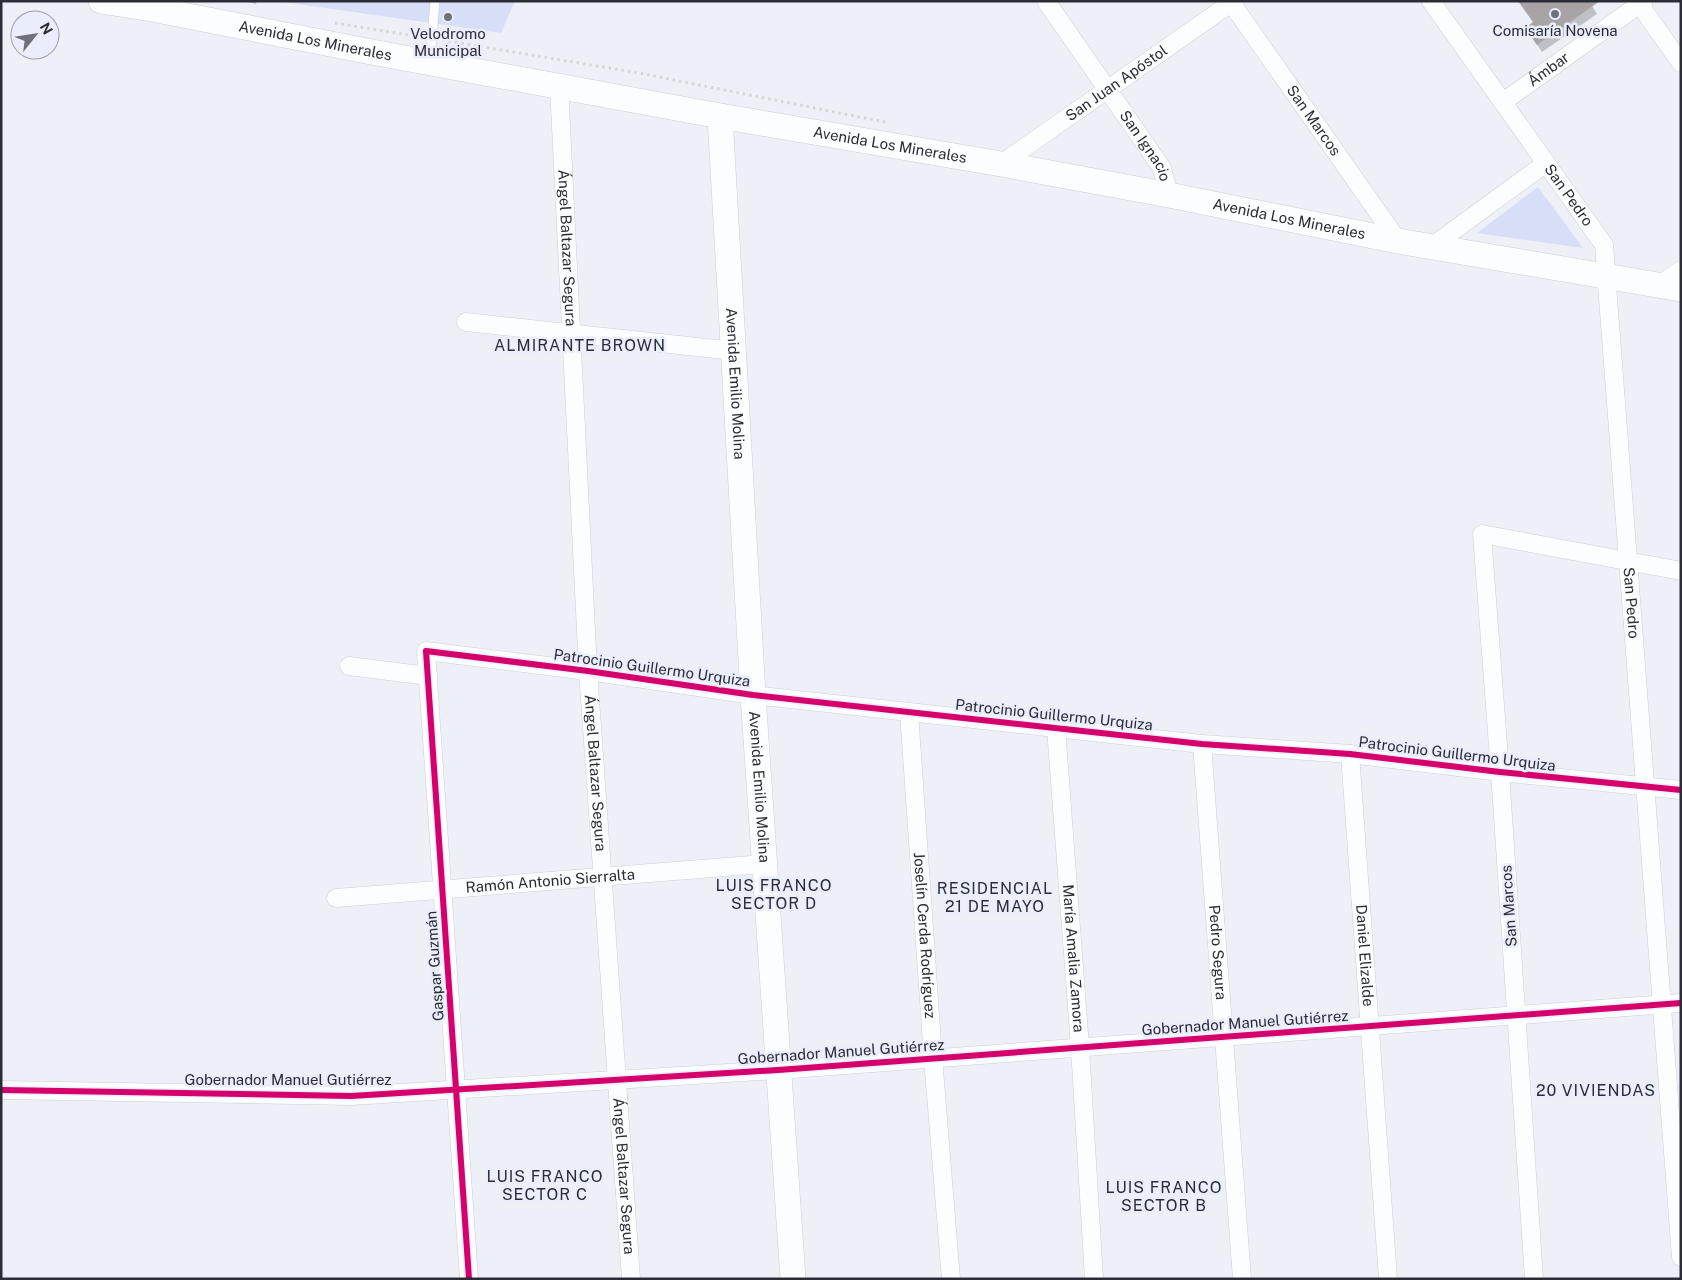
<svg xmlns="http://www.w3.org/2000/svg" width="1682" height="1280" viewBox="0 0 1682 1280" font-family="'Public Sans',sans-serif">
<style>
.green{fill:#d7def7}
.shadow{fill:#0003}
.building{fill:#a8a4a6}
.lines{fill:none;stroke-linecap:round;stroke-linejoin:round}
.lane-casing{stroke:#ccced6;stroke-width:10}
.street-casing{stroke:#ccced6;stroke-width:19}
.secondary-casing{stroke:#ccced6;stroke-width:26}
.path{stroke:#d5d6d9;stroke-width:3;stroke-dasharray:2.5 4;stroke-linecap:butt}
.lane{stroke:#fcfdfe;stroke-width:9}
.street{stroke:#fcfdfe;stroke-width:18}
.secondary{stroke:#fcfdfe;stroke-width:25}
.cycleway-casing{stroke:#eaeefc;stroke-width:9}
.cycleway{stroke:#d6006c;stroke-width:6}
.poi-dot{fill:#6f717a;stroke:#eaeefc;stroke-width:2}
.labels{text-anchor:middle;stroke-width:5;stroke-linejoin:round;paint-order:stroke}
.poi-label{font-size:15px;fill:#2a2d36;stroke:#eaeefc}
.street-label{font-size:15px;fill:#2a2d36;stroke:#eaeefc}
.neighbourhood-label{font-size:16px;letter-spacing:1px;fill:#2a2d36;stroke:#eaeefc}
</style>
<rect width="100%" height="100%" fill="#eef0f8"/>
<g class="green">
<path d="M276,1H515L501,33Z"/>
<path d="M1538,187L1583,248L1477,233Z"/>
</g>
<g class="shadow">
<path d="M244,1H257L256,4Z"/>
<path d="M1589,1L1597,14L1542,52L1531,36Z"/>
</g>
<path class="building" d="M1518,1H1600L1537,45L1525,28L1533,22Z"/>
<g class="lines">
<g class="lane-casing">
<path id="lane" d="M430,62L435,1"/>
</g>
<g class="street-casing">
<g id="street">
<path id="s1" d="M1046,1L1162,168L1169,195"/>
<path id="s2" d="M1230,1L1398,241"/>
<path id="s3" d="M1431,1L1604,245L1681,1257"/>
<path d="M1637,1L1681,63"/>
<path id="s4" d="M559,86L588,671L631,1279"/>
<path id="s5" d="M1503,102L1644,1"/>
<path id="s6" d="M1001,164L1234,1"/>
<path d="M1431,247L1546,163"/>
<path d="M1659,285L1681,270"/>
<path d="M466,322L734,351"/>
<path d="M349,666L428,676"/>
<path id="s7" d="M909,712L933,1058L951,1279"/>
<path id="s8" d="M1056,728L1080,1047L1094,1279"/>
<path id="s9" d="M1202,744L1242,1279"/>
<path id="s10" d="M1350,754L1388,1279"/>
<path id="s11" d="M336,898L764,864"/>
<path d="M1,1090L351,1096L778,1070L1681,1003"/>
<path d="M469,1279L426,651L588,671L753,695L1202,744L1350,754L1500,772L1681,790"/>
<path d="M1534,1279L1500,772L1482,534L1681,571"/>
</g>
</g>
<g class="secondary-casing">
<g id="secondary">
<path id="s12" d="M101,1L152,9L377,53L720,116L1001,164L1169,195L1398,241L1681,289"/>
<path id="s13" d="M720,116L753,695L793,1279"/>
</g>
</g>
<g class="path">
<path d="M335,23L421,37"/>
<path d="M442,40L639,73L885,122"/>
</g>
<use href="#lane" class="lane"/>
<use href="#street" class="street"/>
<use href="#secondary" class="secondary"/>
<g class="cycleway-casing">
<g id="cycleway">
<path d="M1,1090L351,1096L778,1070L1681,1003"/>
<path d="M469,1279L426,651L588,671L753,695L1202,744L1350,754L1500,772L1681,790"/>
</g>
</g>
<use href="#cycleway" class="cycleway"/>
</g>
<g class="poi-dot">
<circle cx="1555" cy="14" r="5"/>
<circle cx="448" cy="17" r="5"/>
</g>
<g class="labels">
<g class="poi-label">
<text x="1555" y="36">Comisaría Novena</text>
<text x="448" y="39">Velodromo<tspan x="448" dy="17">Municipal</tspan></text>
</g>
<g class="street-label">
<text dy="5" stroke="none"><textPath href="#s12" startOffset="218">Avenida Los Minerales</textPath></text>
<text dy="5" stroke="none"><textPath href="#s5" startOffset="56">Ámbar</textPath></text>
<text dy="5" stroke="none"><textPath href="#s6" startOffset="141">San Juan Apóstol</textPath></text>
<text dy="5" stroke="none"><textPath href="#s2" startOffset="146">San Marcos</textPath></text>
<text dy="5" stroke="none"><textPath href="#s12" startOffset="802">Avenida Los Minerales</textPath></text>
<text dy="5" stroke="none"><textPath href="#s1" startOffset="176">San Ignacio</textPath></text>
<text dy="5" stroke="none"><textPath href="#s3" startOffset="238">San Pedro</textPath></text>
<text dy="5" stroke="none"><textPath href="#s12" startOffset="1208">Avenida Los Minerales</textPath></text>
<text dy="5" stroke="none"><textPath href="#s4" startOffset="162">Ángel Baltazar Segura</textPath></text>
<text dy="5" stroke="none"><textPath href="#s13" startOffset="268">Avenida Emilio Molina</textPath></text>
<text dy="5" stroke="none"><textPath href="#s3" startOffset="658">San Pedro</textPath></text>
<text transform="translate(652 668) rotate(8)" y="5">Patrocinio Guillermo Urquiza</text>
<text transform="translate(1054 715) rotate(6)" y="5">Patrocinio Guillermo Urquiza</text>
<text transform="translate(1457 754) rotate(7)" y="5">Patrocinio Guillermo Urquiza</text>
<text dy="5" stroke="none"><textPath href="#s4" startOffset="688">Ángel Baltazar Segura</textPath></text>
<text dy="5" stroke="none"><textPath href="#s13" startOffset="672">Avenida Emilio Molina</textPath></text>
<text dy="5" stroke="none"><textPath href="#s11" startOffset="215">Ramón Antonio Sierralta</textPath></text>
<text transform="translate(1509 906) rotate(-94)" y="5">San Marcos</text>
<text dy="5" stroke="none"><textPath href="#s7" startOffset="224">Joselín Cerda Rodríguez</textPath></text>
<text dy="5" stroke="none"><textPath href="#s9" startOffset="209">Pedro Segura</textPath></text>
<text dy="5" stroke="none"><textPath href="#s10" startOffset="202">Daniel Elizalde</textPath></text>
<text dy="5" stroke="none"><textPath href="#s8" startOffset="231">María Amalia Zamora</textPath></text>
<text transform="translate(435 966) rotate(-94)" y="5">Gaspar Guzmán</text>
<text transform="translate(1245 1023) rotate(-4)" y="5">Gobernador Manuel Gutiérrez</text>
<text transform="translate(841 1052) rotate(-4)" y="5">Gobernador Manuel Gutiérrez</text>
<text x="288" y="1085">Gobernador Manuel Gutiérrez</text>
<text dy="5" stroke="none"><textPath href="#s4" startOffset="1092">Ángel Baltazar Segura</textPath></text>
</g>
<g class="neighbourhood-label">
<text x="580" y="351">ALMIRANTE BROWN</text>
<text x="774" y="891">LUIS FRANCO<tspan x="774" dy="18">SECTOR D</tspan></text>
<text x="995" y="894">RESIDENCIAL<tspan x="995" dy="18">21 DE MAYO</tspan></text>
<text x="1596" y="1096">20 VIVIENDAS</text>
<text x="545" y="1182">LUIS FRANCO<tspan x="545" dy="18">SECTOR C</tspan></text>
<text x="1164" y="1193">LUIS FRANCO<tspan x="1164" dy="18">SECTOR B</tspan></text>
</g>
</g>
<rect width="1682" height="1280" fill="none" stroke="#2a2d36" stroke-width="5"/>
<g transform="translate(35 35) rotate(60)"><circle r="24" fill="#eaeefc" stroke="#9da1ad"/>
<path d="M0-4L9 19L0 12L-9 19Z" fill="#6f717a"/>
<text y="-8" font-size="14" font-weight="bold" text-anchor="middle" fill="#2a2d36">N</text>
</g>
</svg>
